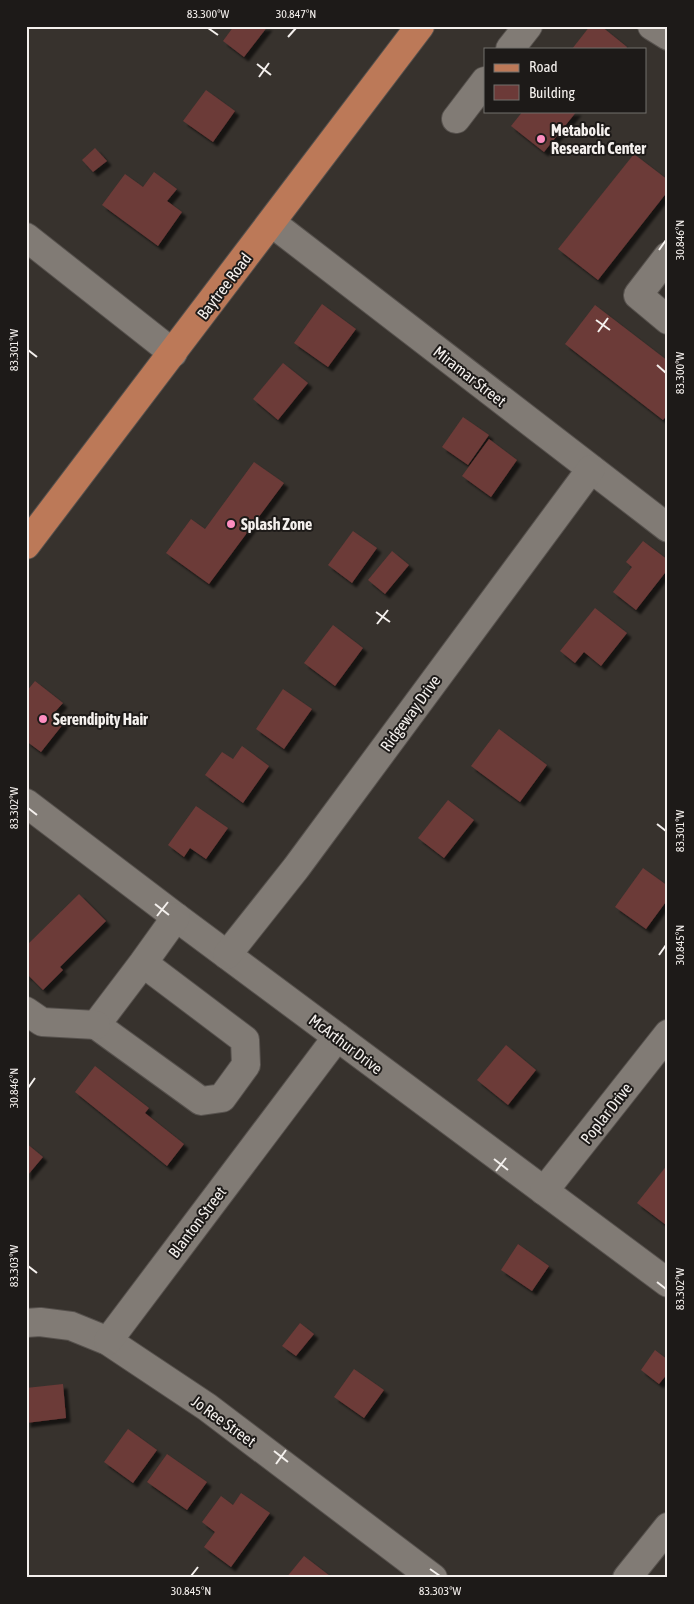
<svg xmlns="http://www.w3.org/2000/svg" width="694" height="1604" viewBox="0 0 694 1604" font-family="'Asap Condensed',sans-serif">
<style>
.building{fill:#6c3a38;filter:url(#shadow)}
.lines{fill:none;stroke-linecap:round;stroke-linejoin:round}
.minor-casing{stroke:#56514d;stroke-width:30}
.major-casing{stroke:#56514d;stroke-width:30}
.minor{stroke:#817b75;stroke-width:28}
.major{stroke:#bc7958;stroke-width:28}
.ticks{fill:none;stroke:#f4f0ed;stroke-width:2}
.poi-dot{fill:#fd8ec0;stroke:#1d1a18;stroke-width:2}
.labels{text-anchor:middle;stroke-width:4;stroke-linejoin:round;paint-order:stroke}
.poi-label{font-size:16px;font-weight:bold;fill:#f4f0ed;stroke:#1d1a18;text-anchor:start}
.street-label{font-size:16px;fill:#f4f0ed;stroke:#1d1a18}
.neatline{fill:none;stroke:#f4f0ed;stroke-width:2}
.ticks-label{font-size:12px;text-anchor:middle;fill:#f4f0ed}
</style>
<defs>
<filter id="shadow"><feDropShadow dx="4.5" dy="4.5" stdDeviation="1" flood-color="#0009"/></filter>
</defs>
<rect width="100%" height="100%" fill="#37322d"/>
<g class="building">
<path d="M234,26H268L244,57L223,41Z"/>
<path d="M590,26H601L627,47L626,49H572Z"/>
<path d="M206,90L235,111L213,142L183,121Z"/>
<path d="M523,111H577L544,152L511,126Z"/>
<path d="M95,148L107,161L93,172L82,160Z"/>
<path d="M634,154L668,180V191L598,280L558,249Z"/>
<path d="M154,172L177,189L167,201L182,212L158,246L102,205L125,174L143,187Z"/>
<path d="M322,304L356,329L328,367L294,343Z"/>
<path d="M595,305L668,361V414L663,420L565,344Z"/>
<path d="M283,363L308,383L278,420L253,399Z"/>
<path d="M463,417L489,435L468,465L442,447Z"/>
<path d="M489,439L517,460L491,497L462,476Z"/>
<path d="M254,462L284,483L209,584L166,553L191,519L205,529Z"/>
<path d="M353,531L377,548L352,583L328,565Z"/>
<path d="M643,541L668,560V569L636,610L613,592L632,567L626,562Z"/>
<path d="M392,551L409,565L385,594L368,580Z"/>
<path d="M595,608L627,633L601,666L584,652L575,663L560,651Z"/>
<path d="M333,625L363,648L335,686L304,663Z"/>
<path d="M35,681L63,703L53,714L64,723L41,752L26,741V692Z"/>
<path d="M283,689L312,709L284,749L256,729Z"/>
<path d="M499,729L547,765L520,802L471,766Z"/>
<path d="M242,746L269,766L243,803L205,775L222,752L233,759Z"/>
<path d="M448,800L474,820L444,858L418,838Z"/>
<path d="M196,806L228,828L206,859L190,848L184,857L168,845Z"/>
<path d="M643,868L668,886V899L646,929L615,907Z"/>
<path d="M79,894L106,921L60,967L63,970L43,990L28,975L26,977V946Z"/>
<path d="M506,1045L536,1070L508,1105L477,1080Z"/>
<path d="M95,1066L149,1108L145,1113L184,1144L167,1166L75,1092Z"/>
<path d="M26,1143L43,1157L27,1176L26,1175Z"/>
<path d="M668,1164V1223L666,1225L637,1203Z"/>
<path d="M518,1244L549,1266L532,1291L501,1270Z"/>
<path d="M300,1323L314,1334L296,1356L282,1346Z"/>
<path d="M655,1350L668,1360V1373L659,1384L641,1370Z"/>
<path d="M354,1369L384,1390L364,1418L334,1397Z"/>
<path d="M63,1384L66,1418L26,1423V1388Z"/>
<path d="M128,1429L157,1450L133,1483L104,1462Z"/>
<path d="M167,1454L207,1482L187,1510L147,1482Z"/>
<path d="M241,1493L270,1513L231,1567L204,1547L215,1532L202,1522L221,1496L233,1505Z"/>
<path d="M304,1556L330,1576L329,1578H286Z"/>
</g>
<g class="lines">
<g class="minor-casing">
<g id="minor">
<path d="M652,26L668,36"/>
<path d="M510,49L528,26"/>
<path d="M456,119L485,81"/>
<path d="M272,223L668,528"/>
<path d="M26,237L173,353"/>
<path d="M668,256L638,295L668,320"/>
<path d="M26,803L176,917L668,1283"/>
<path d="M227,955L296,868L591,469"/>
<path d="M143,963L245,1040L246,1065L222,1098L201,1101L96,1025L143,963L176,917"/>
<path d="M26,1011L42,1022L96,1025"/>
<path d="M544,1191L668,1034"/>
<path d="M26,1323L40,1322L71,1326L108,1341L207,1407L433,1578"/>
<path d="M108,1341L337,1037"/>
<path d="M627,1578L668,1527"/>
</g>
</g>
<g class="major-casing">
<path id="major" d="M26,545L420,26"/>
</g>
<use href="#minor" class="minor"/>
<use href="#major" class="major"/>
</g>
<path class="ticks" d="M208,28L218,35M288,37L296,28M257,64L271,75M259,77L269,63M659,250L666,240M596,320L610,330M598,332L608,318M28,350L37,357M657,365L666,373M376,612L390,622M377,624L388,610M28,808L37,815M657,824L666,831M155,904L169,915M157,916L168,902M659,955L666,945M28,1088L35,1078M494,1159L508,1170M496,1171L506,1158M28,1266L37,1273M657,1282L666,1289M274,1451L288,1462M276,1464L286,1450M430,1569L440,1576M191,1576L198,1567"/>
<g class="poi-dot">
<circle cx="541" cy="139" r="5"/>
<circle cx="231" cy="524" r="5"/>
<circle cx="43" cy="719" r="5"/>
</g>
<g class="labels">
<g class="poi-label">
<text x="551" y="136">Metabolic<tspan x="551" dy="18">Research Center</tspan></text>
<text x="241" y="530">Splash Zone</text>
<text x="53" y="725">Serendipity Hair</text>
</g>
<g class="street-label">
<text transform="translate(224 286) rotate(-53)" y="6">Baytree Road</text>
<text transform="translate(470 376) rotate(38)" y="6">Miramar Street</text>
<text transform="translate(410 713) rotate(-54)" y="6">Ridgeway Drive</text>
<text transform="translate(346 1044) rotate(37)" y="6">McArthur Drive</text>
<text transform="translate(606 1113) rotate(-52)" y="6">Poplar Drive</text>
<text transform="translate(197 1222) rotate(-53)" y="6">Blanton Street</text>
<text transform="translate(224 1421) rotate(36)" y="6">Jo Ree Street</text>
</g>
</g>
<rect width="694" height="1604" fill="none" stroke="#1d1a18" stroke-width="55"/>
<rect x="484" y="48" width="162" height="65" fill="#1d1a18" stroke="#73706d"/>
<rect x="494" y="64" width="25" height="8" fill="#bc7958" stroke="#73706d"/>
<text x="529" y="72" font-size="15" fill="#f4f0ed">Road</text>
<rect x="494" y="85" width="25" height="15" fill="#6c3a38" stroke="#73706d"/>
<text x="529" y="98" font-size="15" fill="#f4f0ed">Building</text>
<rect x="28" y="28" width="638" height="1548" class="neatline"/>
<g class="ticks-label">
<text x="208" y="18">83.300°W</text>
<text x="296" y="18">30.847°N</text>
<text transform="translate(680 240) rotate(-90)" y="4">30.846°N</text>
<text transform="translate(14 350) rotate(-90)" y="4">83.301°W</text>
<text transform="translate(680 373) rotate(-90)" y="4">83.300°W</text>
<text transform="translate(14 808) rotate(-90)" y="4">83.302°W</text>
<text transform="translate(680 831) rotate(-90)" y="4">83.301°W</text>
<text transform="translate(680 945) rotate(-90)" y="4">30.845°N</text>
<text transform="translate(14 1088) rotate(-90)" y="4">30.846°N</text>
<text transform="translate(14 1266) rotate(-90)" y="4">83.303°W</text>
<text transform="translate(680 1289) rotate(-90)" y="4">83.302°W</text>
<text x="191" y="1595">30.845°N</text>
<text x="440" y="1595">83.303°W</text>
</g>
</svg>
